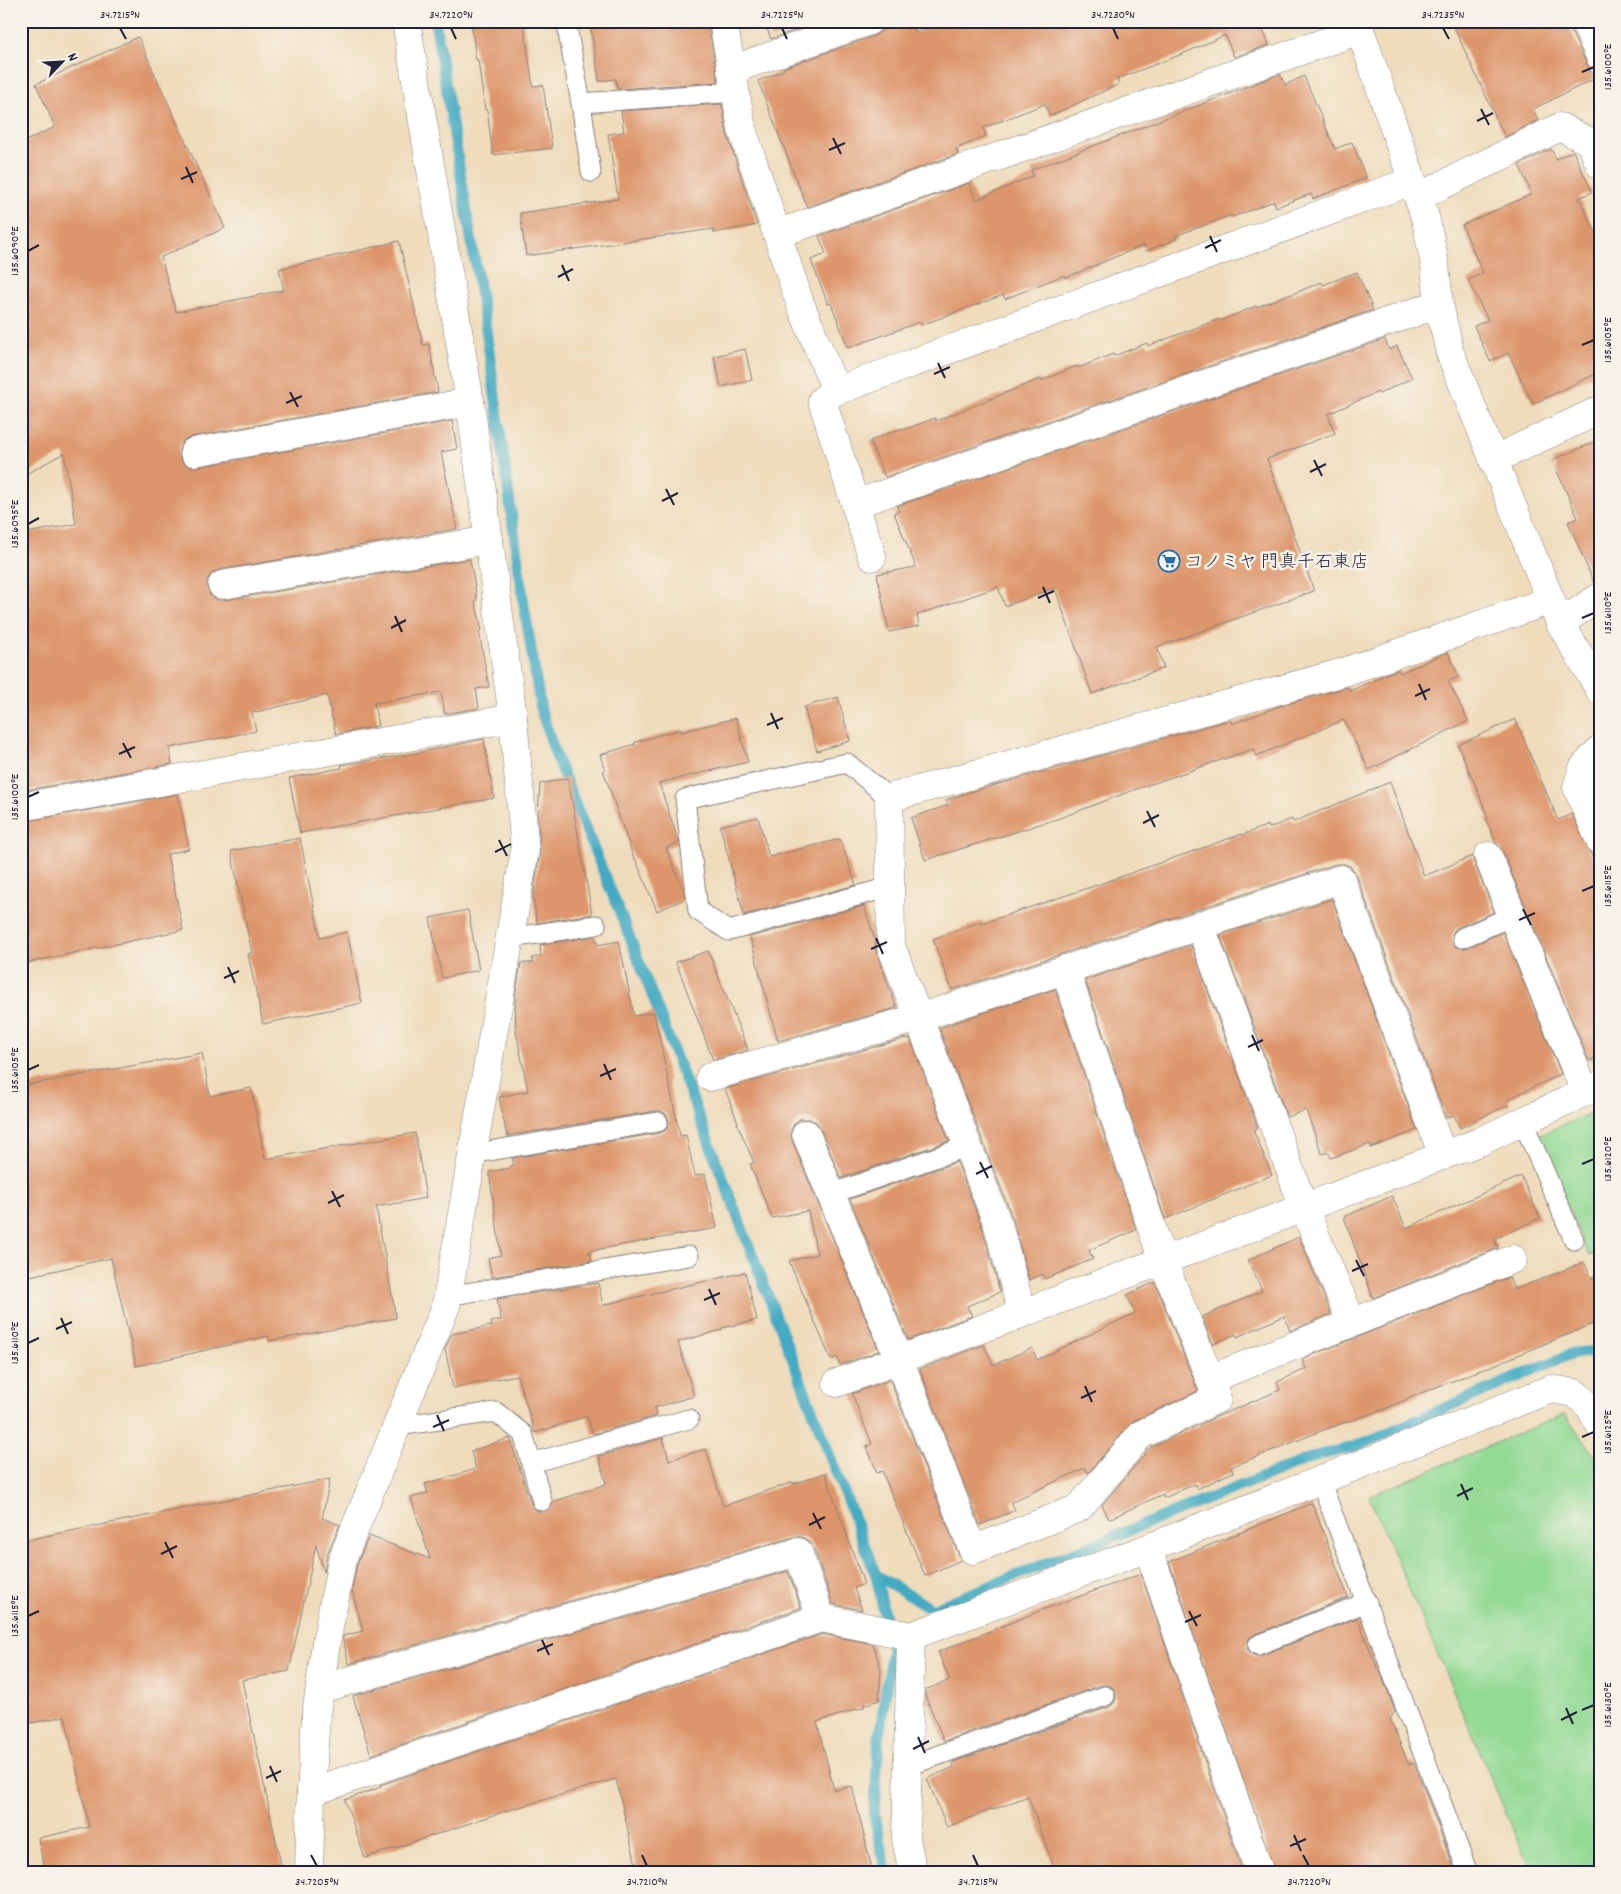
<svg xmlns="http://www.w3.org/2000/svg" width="1621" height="1894" viewBox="0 0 1621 1894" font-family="Dekko,'Klee One',sans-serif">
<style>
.green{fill:#93da94;stroke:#5a7e68}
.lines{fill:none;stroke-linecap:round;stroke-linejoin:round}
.stream{stroke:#42aac2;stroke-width:11}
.building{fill:#dd966c}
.lane-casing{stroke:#887f7b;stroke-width:21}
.street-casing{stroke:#887f7b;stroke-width:29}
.secondary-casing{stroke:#887f7b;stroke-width:29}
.lane{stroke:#fff;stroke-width:19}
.street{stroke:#fff;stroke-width:28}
.secondary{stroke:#fff;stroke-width:28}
.ticks{fill:none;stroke:#22223b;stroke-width:2}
.labels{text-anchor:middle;stroke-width:5;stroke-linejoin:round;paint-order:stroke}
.poi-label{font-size:18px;fill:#22223b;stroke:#f7f3e8;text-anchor:start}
.neatline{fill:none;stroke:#22223b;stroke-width:2}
.ticks-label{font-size:12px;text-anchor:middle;fill:#22223b}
</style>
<rect width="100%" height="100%" fill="#f7f3e8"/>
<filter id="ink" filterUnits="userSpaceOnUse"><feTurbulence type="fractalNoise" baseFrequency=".02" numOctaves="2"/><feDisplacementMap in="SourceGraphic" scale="10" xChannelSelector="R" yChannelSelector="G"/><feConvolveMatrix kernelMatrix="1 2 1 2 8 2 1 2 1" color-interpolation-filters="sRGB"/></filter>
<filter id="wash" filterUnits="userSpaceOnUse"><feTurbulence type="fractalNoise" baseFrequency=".0096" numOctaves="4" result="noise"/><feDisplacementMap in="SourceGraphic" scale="20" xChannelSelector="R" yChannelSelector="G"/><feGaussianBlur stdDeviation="1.12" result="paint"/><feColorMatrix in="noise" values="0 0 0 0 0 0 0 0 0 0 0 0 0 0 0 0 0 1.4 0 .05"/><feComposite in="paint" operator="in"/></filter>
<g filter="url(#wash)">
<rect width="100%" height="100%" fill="#efdcbb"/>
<g class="green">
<path d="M1600,1109V1252L1589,1256L1537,1136Z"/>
<path d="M1565,1414L1600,1463V1873H1532L1369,1496Z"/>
</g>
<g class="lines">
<g class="stream">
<path d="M435,21L485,322L524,605L541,710L557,759L627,930L876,1575L892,1650L879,1737L874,1815L886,1873"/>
<path d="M876,1575L932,1609L1316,1456L1354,1447L1573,1353L1600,1351"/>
</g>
</g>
<g id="blocks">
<g class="building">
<path d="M471,21H523L533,86L543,85L552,148L493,155L487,110H485L478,60H476Z"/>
<path d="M590,21H708L718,82L617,89L616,79L599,81Z"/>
<path d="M764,21H822L771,39Z"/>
<path d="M884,21H913L915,33L949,21H1259L1269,45L1234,57L1225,35L1185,53L1117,79L1119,84L1050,116L1045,104L983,128L986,136L956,149L958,154L807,207L758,81L784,70L783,68L874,36L881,31Z"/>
<path d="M1451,21H1566L1594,79L1533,109L1538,120L1505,137Z"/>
<path d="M138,37L225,228L161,257L176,312L284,290L279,269L399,241L423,345L429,344L438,392L191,437L184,440L180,446L179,454L182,462L188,466L197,467L452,421L457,449L441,452L457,529L219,570L212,573L208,579L207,587L210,595L216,599L225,600L470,559L477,600L475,601L482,630L479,631L489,687L476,689L479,708L445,714L441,692L374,703L378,726L336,734L327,695L252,713L256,731L169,748L172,764L21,791V534L76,524L64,453L21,477V143L55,127L36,84Z"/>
<path d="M1280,74L1285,85L1304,76L1335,149L1352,142L1366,178L1313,199L1311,194L1276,207L1274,201L1233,217L1232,215L1175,236L1177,239L1146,251L1144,245L1065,278L1064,275L1005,299L1003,295L921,325L920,322L848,348L831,303L828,304L811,260L826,254L819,236L969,183L976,200L1033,176L1031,170Z"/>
<path d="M722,104L727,134L757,225L714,233L713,229L526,256L520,213L618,199L608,134L624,132L621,111Z"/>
<path d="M1551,149L1556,159L1573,151L1592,192L1579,198L1600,241V372L1533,404L1508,353L1490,361L1474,326L1488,320L1468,280L1483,273L1462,225L1532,194L1519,165Z"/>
<path d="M1357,272L1373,310L885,477L870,441L902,428L903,430L935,418L936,421L1040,379L1041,381L1077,366L1078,368L1113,354L1114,356L1147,343L1148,346L1219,319L1220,321L1256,306L1257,307L1289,294L1290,295L1322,282L1323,285Z"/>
<path d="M1385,339L1389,350L1397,346L1412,378L1379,394L1378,392L1328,414L1335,433L1267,459L1314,591L1157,647L1164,668L1092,694L1055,588L1005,606L998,587L917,615L919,626L889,632L877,574L916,567L894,513L899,511L897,506Z"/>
<path d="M745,349L752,380L721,387L714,356Z"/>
<path d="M1600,440V581L1594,583L1568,522L1578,518L1552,460Z"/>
<path d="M1448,652L1459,677L1448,681L1468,721L1369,770L1344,720L1256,756L1253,749L1131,791L1060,818L925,860L911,818L948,805L946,800L970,792L1230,720L1232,724L1277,707L1348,687L1350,691L1391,672L1399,670L1400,673Z"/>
<path d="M838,697L850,741L817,751L804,707Z"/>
<path d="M736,718L748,762L659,783L679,843L666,848L685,894V899L657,911L635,858L634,859L603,770H605L600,755L635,744V742L681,729V732Z"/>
<path d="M1515,719L1558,820L1572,814L1600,874V1056L1589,1061L1502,850L1496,843L1486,819L1488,818L1479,794L1458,745Z"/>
<path d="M484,739L494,798L300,833L289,778L342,768L341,765L411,754Z"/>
<path d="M568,778L592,914L537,923L533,897L540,852L538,817L540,784Z"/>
<path d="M1390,782L1424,876L1473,856L1474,862L1494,912L1457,928L1453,932L1452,942L1456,947L1466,948L1503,932L1561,1074L1508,1099L1510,1104L1460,1128L1454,1115L1446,1118L1356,874L1351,867L1344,864H1336L952,990L933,939L982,921L983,923L1091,887L1242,834V835L1268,825L1269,828L1292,819L1293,822Z"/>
<path d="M178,794L189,849L167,854L183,930L21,964V822Z"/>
<path d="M758,817L769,857L840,839L856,885L744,915L720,826Z"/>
<path d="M300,838L320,938L347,932L362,1003L263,1024L248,954L252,953L231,851Z"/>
<path d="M1332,899L1417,1130L1371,1148L1370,1144L1331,1158L1328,1152L1322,1154L1306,1110L1287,1117L1220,935Z"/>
<path d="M864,906L875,940L876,952L897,1008L778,1041L750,937Z"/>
<path d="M468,910L479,970L442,978L430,918Z"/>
<path d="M595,936L598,945L619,941L634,1016L654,1012L680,1136L686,1135L695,1176L705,1174L717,1228L589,1251L592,1261L492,1277L488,1258L501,1255L489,1172L510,1168V1166L514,1165L512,1158L660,1133L666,1130L669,1125V1120L666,1114L661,1111H656L507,1136L499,1097L528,1091L516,1031L515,997L521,963H533L532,958L541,956L540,945Z"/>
<path d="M1191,945L1258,1128L1253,1130L1272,1175L1165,1219L1085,980Z"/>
<path d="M708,951L748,1050L713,1060L676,962Z"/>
<path d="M1055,989L1136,1230L1089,1250L1093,1259L1045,1279L1043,1274L1029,1280L1013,1219L939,1028Z"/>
<path d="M906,1038L907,1039L910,1038L949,1141L841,1178L820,1128L816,1122L809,1119H800L794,1124L791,1131L792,1140L879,1351L840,1365L837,1357L831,1360L789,1261L817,1254L808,1211L772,1218L750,1164L754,1163L737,1123H738L725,1089Z"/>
<path d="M202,1053L210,1096L251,1088L265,1159L415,1133L426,1198L376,1207L396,1318L269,1341L268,1336L136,1366L111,1258L21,1278V1086Z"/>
<path d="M957,1162L983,1230L1000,1292L967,1306L972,1316L908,1340L850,1199Z"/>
<path d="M1521,1176L1540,1218L1494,1239L1498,1248L1373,1298L1344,1217L1392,1196L1406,1228Z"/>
<path d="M1299,1237L1331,1314L1290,1331L1284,1316L1237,1337L1236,1334L1213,1344L1202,1317L1262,1291L1248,1260Z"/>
<path d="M1584,1262L1592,1279L1600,1275V1321L1494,1365L1426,1391L1385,1409L1326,1429L1231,1467L1233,1472L1197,1489L1195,1484L1164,1498L1163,1494L1109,1519L1102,1505L1150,1448L1216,1417L1280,1390L1277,1382L1306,1369L1302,1359L1509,1277L1514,1290Z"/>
<path d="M745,1272L757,1320L722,1328V1330L678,1342L694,1396L654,1408L657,1416L593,1434L587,1416L535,1433L517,1375L453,1388L445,1349L452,1334L492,1326L491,1322L501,1320L497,1299L598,1283L603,1305Z"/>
<path d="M1155,1282L1198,1391L1133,1421L1088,1473L1085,1468L1011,1502L1015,1510L980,1525L920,1369L984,1345L993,1365L1032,1348L1037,1360L1135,1313L1127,1295Z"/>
<path d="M890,1380L961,1560L925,1576L882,1471L877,1473L867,1446L872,1444L852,1394Z"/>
<path d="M510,1438L531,1504L533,1508L540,1512L550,1509L553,1502L606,1484L599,1456L663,1438L669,1460L706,1449L723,1506L793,1482V1484L825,1473L864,1584L854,1588L862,1610L833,1604L813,1546L809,1541L802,1537H794L349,1664L343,1640V1636L363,1631L352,1590L357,1564L369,1536L430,1559L411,1498L428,1493L425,1484L476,1469L471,1451Z"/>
<path d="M330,1479L322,1518L340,1525L327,1554L324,1572L316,1545L289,1671L242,1680L282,1870L267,1873H45L38,1838L89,1827L65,1716L21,1725V1541Z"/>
<path d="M1312,1503L1348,1597L1254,1635L1249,1638L1247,1649L1251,1654L1257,1656L1262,1655L1357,1618L1378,1669L1379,1668L1395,1711L1390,1719L1409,1765L1414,1763L1456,1873H1275L1169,1562Z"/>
<path d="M788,1571L801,1608L371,1755L353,1696Z"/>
<path d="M1141,1574L1243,1873H1056L1028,1796L993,1810L992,1809L947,1827L927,1779L954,1767L953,1762L1109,1707L1114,1703L1116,1698L1115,1692L1112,1687L1107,1685H1101L944,1741L925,1695V1690L950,1680L938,1652L1042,1610Z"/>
<path d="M822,1634L873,1644L881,1670L879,1700L864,1705V1707L817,1722L834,1790L852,1786L873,1873H638L616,1779L512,1809L365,1858L345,1800L381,1787L380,1785Z"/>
</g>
</g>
</g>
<g filter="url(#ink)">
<use href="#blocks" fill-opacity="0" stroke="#887f7b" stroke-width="1"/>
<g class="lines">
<g class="lane-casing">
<g id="lane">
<path d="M568,33L581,103"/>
<path d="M591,172L581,103L736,92"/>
<path d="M889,798L847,763L685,799L698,911L729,931L890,887"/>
<path d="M510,938L596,925"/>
<path d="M1462,938L1512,916"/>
<path d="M1523,1122L1574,1240"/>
<path d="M472,1154L658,1122"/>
<path d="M831,1194L968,1146"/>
<path d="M447,1296L689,1256"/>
<path d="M397,1426L496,1412L523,1434L542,1501"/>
<path d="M531,1463L689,1419"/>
<path d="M1320,1480L1468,1873"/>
<path d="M1258,1645L1367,1602"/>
<path d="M908,1766L1105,1696"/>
</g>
</g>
<g class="street-casing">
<g id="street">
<path d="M723,21L742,129L800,303L836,391L1412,181"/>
<path d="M1584,21L1600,56"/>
<path d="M731,70L869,21"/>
<path d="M1418,197L1560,127L1590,142L1600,165"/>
<path d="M777,234L1360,30"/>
<path d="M836,391L822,400L872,557"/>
<path d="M194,452L470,402"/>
<path d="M1493,460L1600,410"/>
<path d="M855,504L1439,304"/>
<path d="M222,585L489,540"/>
<path d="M1560,623L1600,597"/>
<path d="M1600,749L1583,768L1577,787L1600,841"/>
<path d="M21,807L513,718"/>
<path d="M1488,856L1585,1092"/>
<path d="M1200,925L1304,1208L1352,1323"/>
<path d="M1065,969L1163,1261L1210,1379L1513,1259"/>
<path d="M710,1077L918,1018L1341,879L1443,1156"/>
<path d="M806,1134L899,1359L973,1550L1079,1508L1140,1435L1217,1399L1210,1379"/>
<path d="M1022,1313L998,1225L891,946L889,798L1344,672L1551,600"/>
<path d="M837,1383L1479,1142L1600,1085"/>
<path d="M1148,1548L1260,1873"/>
<path d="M911,1636L906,1839L913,1873"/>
<path d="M320,1689L798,1552L821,1618"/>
<path d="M311,1792L821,1618L911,1636L1148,1548L1551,1389L1575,1393L1590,1407L1600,1426"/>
<path d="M309,1873L311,1792L316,1715L326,1643L342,1560L446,1306L525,850L513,718L470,402L406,21"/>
</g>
</g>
<g class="secondary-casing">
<path id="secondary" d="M1357,21L1426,220L1435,265L1439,304L1450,353L1560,623L1600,690"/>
</g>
<use href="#lane" class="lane"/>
<use href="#street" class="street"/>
<use href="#secondary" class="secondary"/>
</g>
</g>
<path class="ticks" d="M120,28L126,39M451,28L456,39M782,28L787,39M1113,28L1118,39M1443,28L1449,39M1582,72L1594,67M1481,109L1489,125M1477,121L1493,113M833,138L841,154M829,150L845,143M186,167L193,183M181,179L197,172M1210,236L1217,252M1205,248L1221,240M28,251L39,245M562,265L569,281M558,277L573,269M1582,345L1594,340M938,363L945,378M934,374L950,367M290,392L298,407M286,403L302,396M1314,460L1322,476M1310,472L1326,464M666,489L674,505M662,501L678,493M28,524L39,518M1043,587L1050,603M1038,598L1054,591M395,616L402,632M1582,618L1594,613M391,628L406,620M1419,684L1426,700M1415,696L1430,689M771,713L778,729M767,725L783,718M123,743L131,758M119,754L135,747M28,797L39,792M1147,811L1155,827M1143,823L1159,815M499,840L507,856M495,852L511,844M1582,891L1594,886M1523,909L1531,925M1519,920L1535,913M876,938L883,954M871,949L887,942M228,967L235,983M224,978L239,971M1252,1035L1259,1051M1248,1047L1263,1040M604,1064L611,1080M28,1070L39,1065M600,1076L616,1069M980,1162L988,1178M1582,1164L1594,1159M976,1174L992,1166M332,1191L340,1207M328,1203L344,1195M1356,1260L1364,1276M1352,1271L1368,1264M709,1289L716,1305M704,1300L720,1293M61,1318L68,1334M56,1329L72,1322M28,1343L39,1338M1085,1386L1092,1402M1081,1398L1096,1391M437,1415L444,1431M433,1427L449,1420M1582,1437L1594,1432M1461,1484L1468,1500M1457,1496L1473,1488M813,1513L821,1529M809,1525L825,1517M165,1542L173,1558M161,1554L177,1546M1189,1611L1197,1626M28,1616L39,1611M1185,1622L1201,1615M542,1640L549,1655M537,1651L553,1644M1566,1708L1573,1724M1582,1710L1594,1705M1561,1720L1577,1712M918,1737L925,1753M913,1749L929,1741M270,1766L277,1782M266,1778L281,1771M1294,1835L1301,1851M1290,1846L1306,1839M311,1855L317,1866M642,1855L647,1866M973,1855L978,1866M1303,1855L1309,1866"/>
<defs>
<g id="supermarket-ring" transform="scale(1.125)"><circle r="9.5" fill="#f7f3e8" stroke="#1f6fb2" stroke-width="1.5"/><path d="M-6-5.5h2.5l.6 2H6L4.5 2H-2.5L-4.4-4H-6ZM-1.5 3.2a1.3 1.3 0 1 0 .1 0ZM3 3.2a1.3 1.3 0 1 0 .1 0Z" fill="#1f6fb2"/></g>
</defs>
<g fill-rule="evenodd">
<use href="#supermarket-ring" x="1169" y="561"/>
</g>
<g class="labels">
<g class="poi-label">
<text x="1185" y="567">コノミヤ 門真千石東店</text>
</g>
</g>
<rect width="1621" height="1894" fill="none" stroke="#f7f3e8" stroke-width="55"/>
<g transform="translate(62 62) rotate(65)" stroke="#f7f3e8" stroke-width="4" paint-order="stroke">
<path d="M0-4L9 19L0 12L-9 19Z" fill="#22223b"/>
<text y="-8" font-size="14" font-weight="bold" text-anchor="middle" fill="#22223b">N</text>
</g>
<rect x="28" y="28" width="1566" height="1838" class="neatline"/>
<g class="ticks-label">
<text x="120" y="18">34.7215°N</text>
<text x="451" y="18">34.7220°N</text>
<text x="782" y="18">34.7225°N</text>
<text x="1113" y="18">34.7230°N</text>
<text x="1443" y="18">34.7235°N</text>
<text transform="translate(1607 67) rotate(-90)" y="4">135.6100°E</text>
<text transform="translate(14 251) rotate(-90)" y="4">135.6090°E</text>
<text transform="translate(1607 340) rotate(-90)" y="4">135.6105°E</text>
<text transform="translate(14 524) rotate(-90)" y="4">135.6095°E</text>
<text transform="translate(1607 613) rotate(-90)" y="4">135.6110°E</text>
<text transform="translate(14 797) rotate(-90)" y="4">135.6100°E</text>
<text transform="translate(1607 886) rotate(-90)" y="4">135.6115°E</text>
<text transform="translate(14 1070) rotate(-90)" y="4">135.6105°E</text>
<text transform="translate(1607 1159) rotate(-90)" y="4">135.6120°E</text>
<text transform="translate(14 1343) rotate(-90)" y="4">135.6110°E</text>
<text transform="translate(1607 1432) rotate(-90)" y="4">135.6125°E</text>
<text transform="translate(14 1616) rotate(-90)" y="4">135.6115°E</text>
<text transform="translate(1607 1705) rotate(-90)" y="4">135.6130°E</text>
<text x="317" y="1885">34.7205°N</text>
<text x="647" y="1885">34.7210°N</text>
<text x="978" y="1885">34.7215°N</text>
<text x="1309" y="1885">34.7220°N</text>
</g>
</svg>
